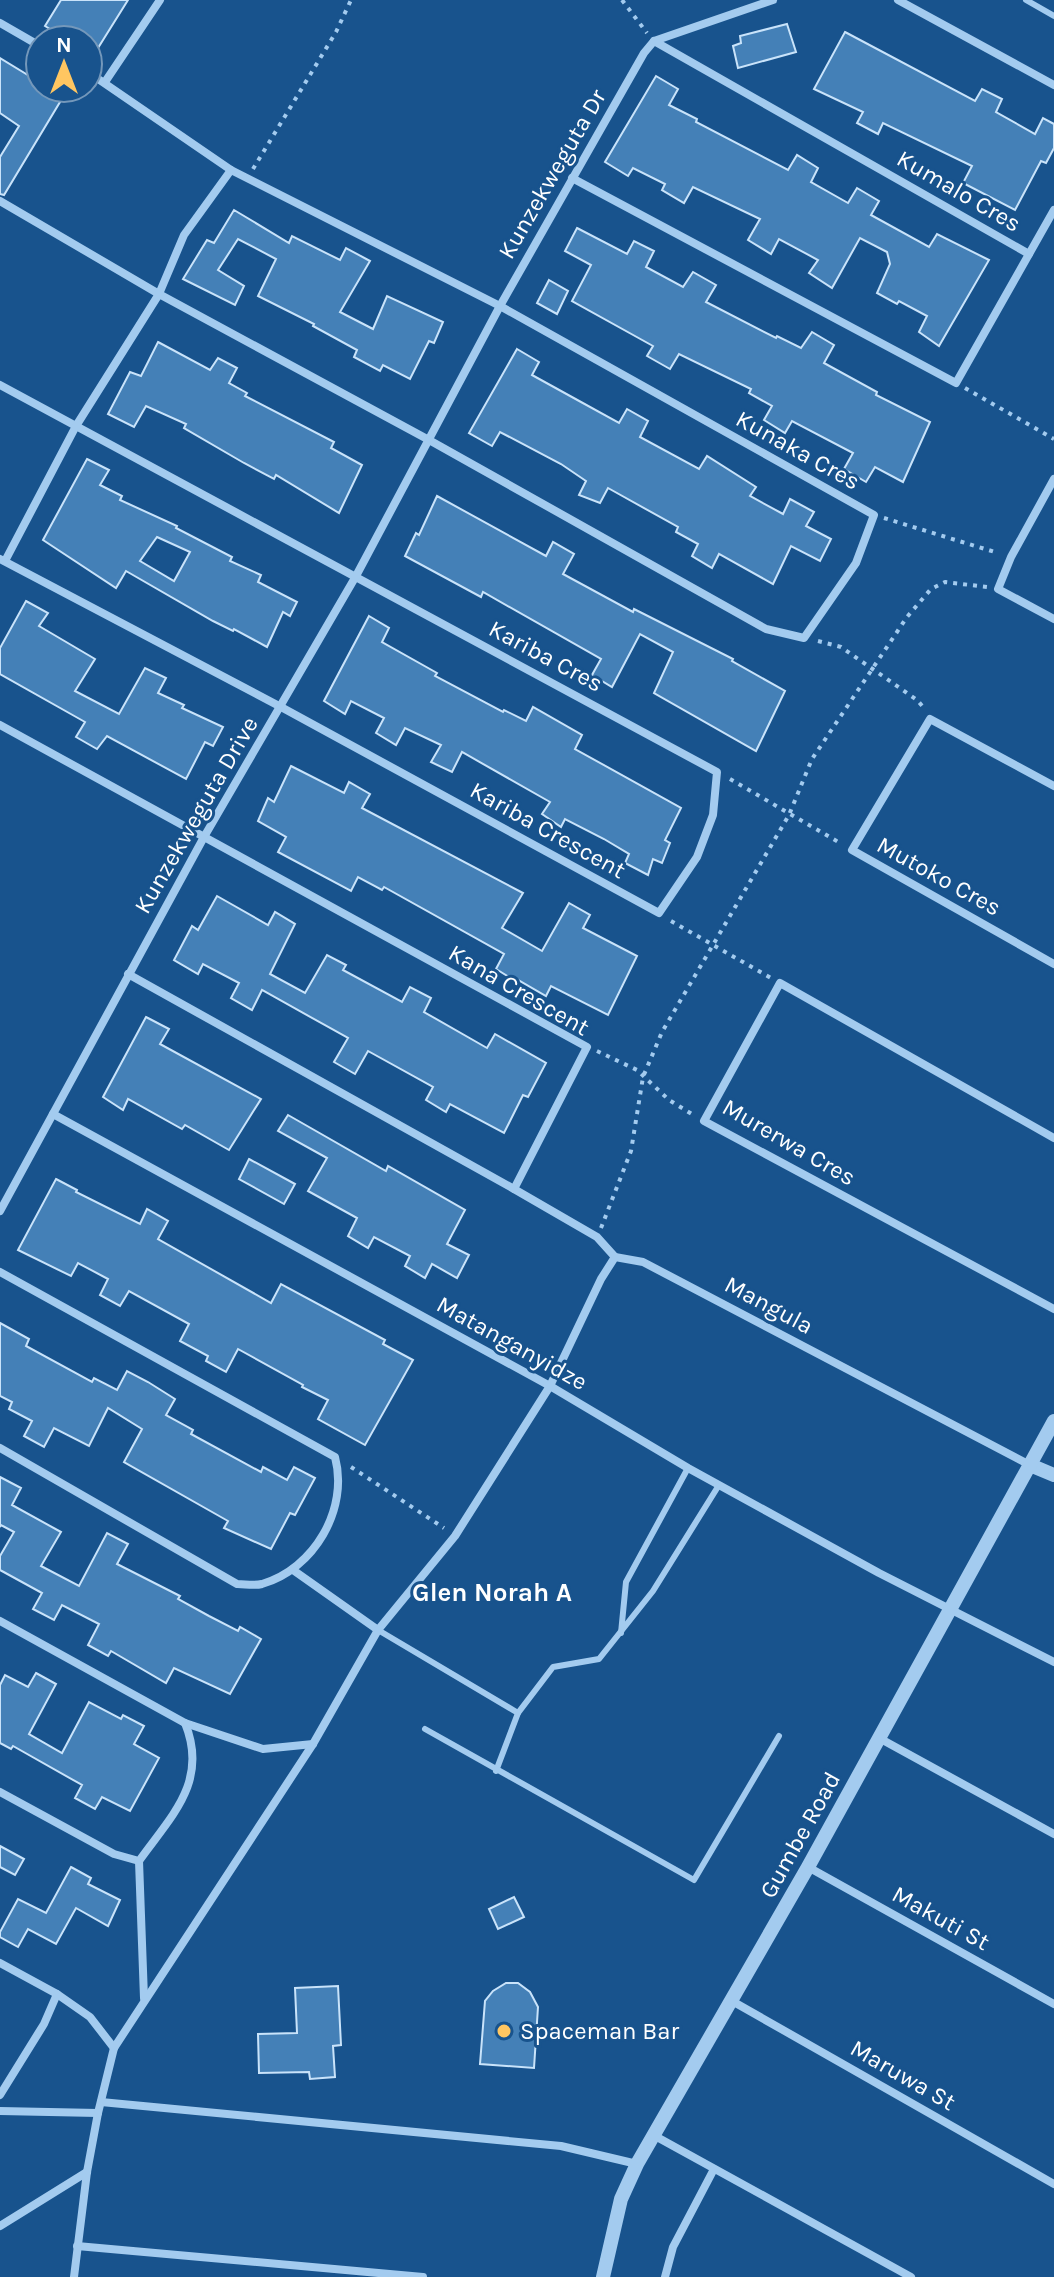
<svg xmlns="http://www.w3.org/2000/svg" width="1054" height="2277" viewBox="0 0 1054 2277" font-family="Karla,sans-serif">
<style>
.building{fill:#4480b7;stroke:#c9e3fa;stroke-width:2;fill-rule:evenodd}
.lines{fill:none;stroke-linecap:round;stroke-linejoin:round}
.path{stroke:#a3cbef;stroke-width:4;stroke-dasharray:4 6;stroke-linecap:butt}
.service{stroke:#a3cbef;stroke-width:6}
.minor{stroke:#a3cbef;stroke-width:8}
.tertiary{stroke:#a3cbef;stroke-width:14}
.poi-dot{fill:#ffc661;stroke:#18538d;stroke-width:3}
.labels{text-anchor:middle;stroke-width:6;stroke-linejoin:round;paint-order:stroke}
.street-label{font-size:24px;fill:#fff;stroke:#18538d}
.poi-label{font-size:24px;fill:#fff;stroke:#18538d;text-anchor:start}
.neighbourhood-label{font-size:26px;font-weight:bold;fill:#fff;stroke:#18538d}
</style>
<rect width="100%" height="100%" fill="#18538d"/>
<g class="building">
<path d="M61,0H128L88,64V40H68L45,26Z"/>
<path d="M787,24L796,52L738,68L733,46L741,43L740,36Z"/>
<path d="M845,32L975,101L982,89L1002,99L996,112L1035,134L1043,118L1054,124V148L1046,163L1041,161L1015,210L963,183L972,166L883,123L878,134L857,123L863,112L814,89Z"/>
<path d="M0,58L36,80L40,83V88H48L63,97L4,195L0,194V157L19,126L0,113Z"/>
<path d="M656,76L678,89L669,105L697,119L696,122L788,170L797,155L818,168L811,182L848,203L857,188L879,201L871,215L929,247L937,234L989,260L939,346L919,332L927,316L899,301L897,304L877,293L890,264L887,252L860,238L832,288L809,273L818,260L779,239L771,254L748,240L760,219L693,187L684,203L662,190L665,184L633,168L628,176L605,162Z"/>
<path d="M234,210L289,243L292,236L340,260L346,248L370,261L340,312L373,329L387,296L443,322L434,343L429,341L410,379L383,365L380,371L354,357L357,350L313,326L314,324L258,296L276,259L238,239L218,270L244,286L235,305L183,279L207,240L214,243Z"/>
<path d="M577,228L627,254L634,241L654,251L646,267L683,287L693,272L716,285L706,302L776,338L777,336L801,348L812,332L834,345L824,363L877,392L876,395L930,422L903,482L875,467L866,482L844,469L853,453L792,421L785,433L764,420L772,406L749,393L751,389L679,354L670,369L647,356L653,346L572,301L591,265L565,251Z"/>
<path d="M549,280L568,291L557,314L537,303Z"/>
<path d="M158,342L210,370L218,358L237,368L229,383L247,393L245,396L334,442L331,448L362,465L339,513L276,475L274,479L244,463L184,428L186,424L146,406L134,427L108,414L130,372L141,376Z"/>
<path d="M517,349L539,362L532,375L581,402L619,423L627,409L648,421L640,437L699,469L707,456L756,487L750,496L783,514L790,499L814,512L806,526L831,539L820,561L791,546L773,584L719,554L712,568L692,556L698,544L676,532L678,527L608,488L600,503L579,495L586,481L561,464L500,432L492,446L469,433Z"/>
<path d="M87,459L109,470L100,485L122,496L120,500L177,526L176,528L232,557L230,561L261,575L258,582L297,602L290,616L283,612L267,647L234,629L233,631L213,621L126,571L116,588L43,540ZM157,537L190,552L174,581L140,561Z"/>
<path d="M437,496L546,556L553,542L574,554L563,574L633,612L634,609L733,659L732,661L785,691L756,751L654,693L673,652L640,634L612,687L592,675L601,659L483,592L481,597L405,556L416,533L419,535Z"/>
<path d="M26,601L48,613L39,626L95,659L75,691L119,714L145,668L166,678L158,693L184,705L182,708L223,727L213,746L205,742L186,779L107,736L97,749L76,737L85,722L0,674V648Z"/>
<path d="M369,616L389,628L382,642L437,673L435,676L503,712L504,710L526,721L533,707L582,735L575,749L681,808L665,840L670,843L662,863L653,859L648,875L625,863L629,854L604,839L565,819L561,827L542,814L550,802L462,752L452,772L431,762L441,745L405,728L396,745L376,733L384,718L351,701L345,714L324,701Z"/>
<path d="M291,766L344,793L349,782L370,794L362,808L523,893L502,928L542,951L569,903L590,915L583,928L637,956L608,1015L551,986L546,996L518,980L517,982L496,969L504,954L384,887L382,890L358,877L351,891L278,852L286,837L258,821L268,798L274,802Z"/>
<path d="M217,896L268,925L275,912L295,924L270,974L305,993L327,955L346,965L343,970L402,1002L410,987L431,998L424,1012L487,1048L495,1034L546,1063L528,1097L523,1095L504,1133L450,1104L446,1112L426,1100L433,1087L368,1051L355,1074L334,1062L348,1038L262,990L252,1010L231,998L239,983L203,964L198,974L174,960L192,926L198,930Z"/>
<path d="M146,1017L169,1029L160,1044L261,1099L229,1150L185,1125L182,1129L128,1099L123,1110L103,1097Z"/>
<path d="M288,1115L386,1171L388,1166L465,1210L447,1244L469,1255L457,1278L432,1264L425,1278L405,1266L410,1256L374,1237L368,1248L348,1236L357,1218L308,1191L327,1158L278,1131Z"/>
<path d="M249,1159L295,1184L284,1204L239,1179Z"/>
<path d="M56,1179L77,1190L76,1192L140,1224L147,1209L168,1221L158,1239L271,1303L281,1284L385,1340L383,1344L413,1360L365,1445L318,1419L328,1400L302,1387L303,1385L238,1349L226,1372L206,1361L208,1356L180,1341L189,1324L129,1291L120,1306L100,1295L108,1279L78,1263L71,1276L18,1250Z"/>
<path d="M0,1323L29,1339L26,1346L92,1382L94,1378L117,1390L127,1371L148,1382L175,1399L166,1415L193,1430L191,1434L261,1472L263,1467L287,1480L294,1467L315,1478L295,1515L290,1513L271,1549L224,1528L228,1521L124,1462L142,1429L108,1408L89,1446L54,1428L44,1447L24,1436L32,1421L9,1409L12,1402L0,1396Z"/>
<path d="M0,1477L21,1488L12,1505L61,1532L41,1566L79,1586L107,1533L128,1544L117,1564L180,1596L178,1599L209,1616L238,1631L240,1627L261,1639L230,1694L174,1668L166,1683L111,1651L108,1656L88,1645L99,1624L62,1605L54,1620L33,1609L42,1593L0,1570V1556L14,1532L1,1525L0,1527Z"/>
<path d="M36,1673L56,1684L29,1734L62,1753L89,1702L121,1719L123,1715L144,1726L134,1744L159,1758L130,1811L102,1797L95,1809L75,1798L82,1785L13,1746L11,1749L0,1743V1685L5,1675L28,1687Z"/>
<path d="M0,1846L24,1859L15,1875L0,1867Z"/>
<path d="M71,1867L91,1878L88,1884L120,1900L108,1926L76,1908L56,1944L28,1929L18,1947L0,1937V1932L18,1899L46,1913Z"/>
<path d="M514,1897L524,1917L498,1929L489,1909Z"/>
<path d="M506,1983H518L530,1992L538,2007L534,2068L480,2064L485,2001L493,1991Z"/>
<path d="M338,1986L341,2045L333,2046L335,2077L310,2079L309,2072L259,2073L258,2034L297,2033L295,1988Z"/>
</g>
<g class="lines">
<g class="path">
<path d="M622,0L647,33"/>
<path d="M253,169L336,32L351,0"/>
<path d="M965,388L1054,439"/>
<path d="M884,518L998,553"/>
<path d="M818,641L841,647L917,700L924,708"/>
<path d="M730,779L840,843"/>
<path d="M671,921L771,978"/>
<path d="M597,1051L637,1070L669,1100L695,1116"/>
<path d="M601,1228L631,1151L643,1077L662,1032L789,815L812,759L907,617L931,589L945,582L987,587"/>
<path d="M351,1467L444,1528"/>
</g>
<g class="service">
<path d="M1026,0L1054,16"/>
<path d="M378,1630L518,1713L496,1771"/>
<path d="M621,1633L626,1582L688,1468"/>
<path d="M518,1713L553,1667L599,1659L653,1591L719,1485"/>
<path d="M425,1729L694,1880L779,1736"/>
</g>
<g class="minor">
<path d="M898,0L1054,85"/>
<path d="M0,23L40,46"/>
<path d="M654,41L1029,254"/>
<path d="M105,82L160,0"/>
<path d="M572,178L956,383L1054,210"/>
<path d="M0,201L159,294L429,440L766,629L804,638L856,563L874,515L500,306L231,170L88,72"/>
<path d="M0,385L717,772L713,815L697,857L659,913L281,707L0,559"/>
<path d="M1054,479L1011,557L998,589L1054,619"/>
<path d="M5,561L76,426L159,294L184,235L231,170"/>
<path d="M0,725L587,1047L514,1189L128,974"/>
<path d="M1054,786L930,719L852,850L1054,964"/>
<path d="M53,1114L550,1386L688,1468L879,1573L1054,1662"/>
<path d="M1054,1138L780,983L704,1121L1054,1309"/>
<path d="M514,1189L597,1237L615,1257"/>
<path d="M0,1211L204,837L356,576L500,306L644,53L654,41L773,0"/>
<path d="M0,1272L335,1457C349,1509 314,1569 262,1584C254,1586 245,1584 237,1584L0,1448"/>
<path d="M293,1570L378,1630"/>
<path d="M0,1621L185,1723C209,1782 171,1816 139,1861L114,1854L0,1792"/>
<path d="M185,1723L263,1749L313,1744"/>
<path d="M879,1738L1054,1834"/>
<path d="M139,1861L144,1998"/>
<path d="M808,1867L1054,2004"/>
<path d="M0,1963L57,1994L44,2024L0,2095"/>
<path d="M57,1994L90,2017L114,2048"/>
<path d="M732,2001L1054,2184"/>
<path d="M101,2102L561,2146L637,2164"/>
<path d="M0,2111L98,2113"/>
<path d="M655,2136L911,2277"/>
<path d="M0,2226L87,2172"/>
<path d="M77,2246L423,2277"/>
<path d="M74,2277L87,2172L98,2113L114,2048L313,1744L378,1630L455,1536L550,1386L601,1279L615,1257L643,1262L1030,1465"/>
<path d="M665,2277L673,2247L714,2169"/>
</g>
<g class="tertiary">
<path d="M1030,1465L1054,1475"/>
<path d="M603,2277L621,2199L637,2164L808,1867L1054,1421"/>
</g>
</g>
<circle class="poi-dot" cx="504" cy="2031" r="8"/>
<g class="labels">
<g class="street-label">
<text transform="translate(552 174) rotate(-60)" y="8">Kunzekweguta Dr</text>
<text transform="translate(959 191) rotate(30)" y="8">Kumalo Cres</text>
<text transform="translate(798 450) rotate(29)" y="8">Kunaka Cres</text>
<text transform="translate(546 656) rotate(28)" y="8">Kariba Cres</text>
<text transform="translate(196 815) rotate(-60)" y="8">Kunzekweguta Drive</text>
<text transform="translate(548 830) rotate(29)" y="8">Kariba Crescent</text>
<text transform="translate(939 876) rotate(29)" y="8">Mutoko Cres</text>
<text transform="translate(519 990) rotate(30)" y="8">Kana Crescent</text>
<text transform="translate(789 1142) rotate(30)" y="8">Murerwa Cres</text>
<text transform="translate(769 1305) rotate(28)" y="8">Mangula</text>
<text transform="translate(512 1343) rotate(29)" y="8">Matanganyidze</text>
<text transform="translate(800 1835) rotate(-61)" y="8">Gumbe Road</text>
<text transform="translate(941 1918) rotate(29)" y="8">Makuti St</text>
<text transform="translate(903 2075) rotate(30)" y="8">Maruwa St</text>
</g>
<g class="poi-label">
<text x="520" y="2039">Spaceman Bar</text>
</g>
<g class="neighbourhood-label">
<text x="492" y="1601">Glen Norah A</text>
</g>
</g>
<g transform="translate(64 64)"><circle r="38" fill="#18538d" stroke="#7498bb" stroke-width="2"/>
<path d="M0-6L14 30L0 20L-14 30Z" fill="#ffc661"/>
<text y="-12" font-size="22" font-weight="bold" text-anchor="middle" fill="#ffffff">N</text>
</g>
</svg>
